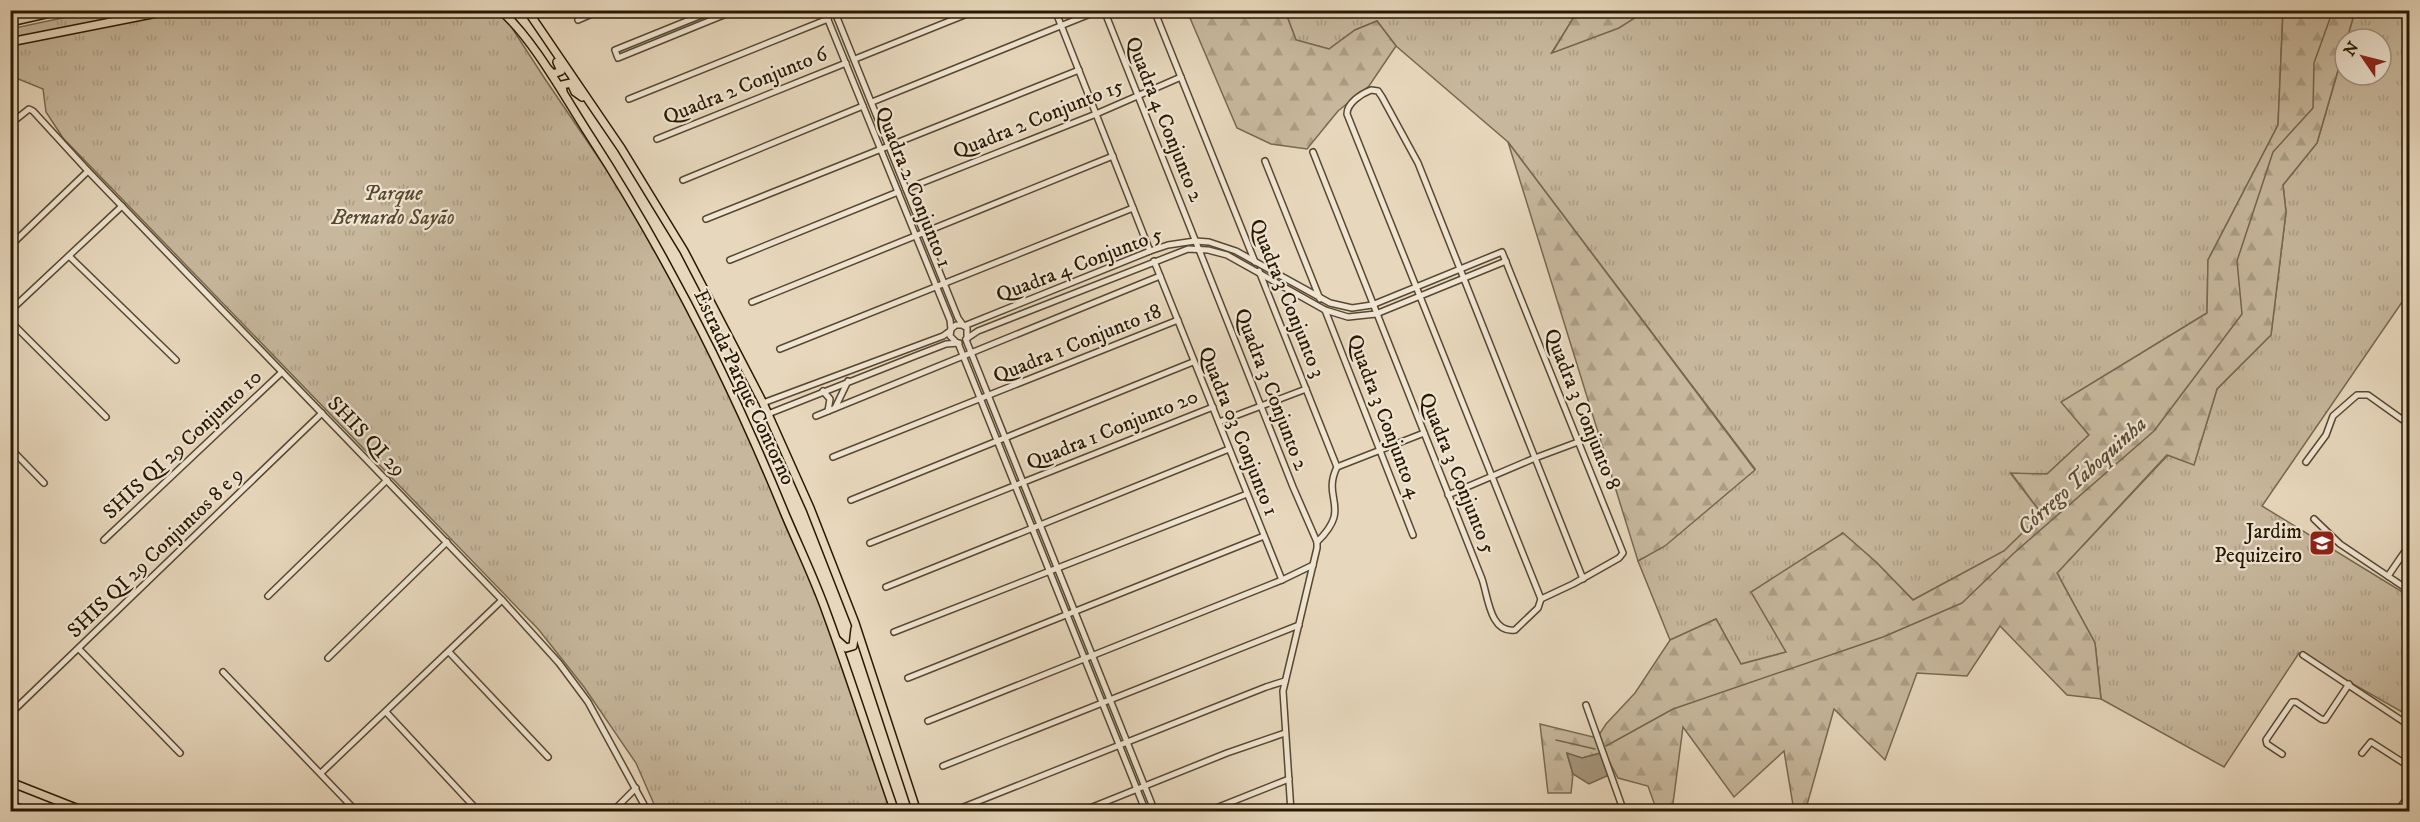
<svg xmlns="http://www.w3.org/2000/svg" width="2420" height="822" viewBox="0 0 2420 822" font-family="'IM FELL DW Pica',serif">
<style>
.grass{fill:url(#grass-tufts);stroke:#78684f;stroke-width:1.5}
.forest{fill:url(#forest-firs);stroke:#78684f;stroke-width:1.5}
.water{fill:#a6967d;stroke:#74644c;stroke-width:1.5}
.lines{fill:none;stroke-linecap:round;stroke-linejoin:round}
.stream{stroke:#74644c;stroke-width:1.5}
.minor-casing{stroke:#584830;stroke-width:8}
.major-casing{stroke:#281802;stroke-width:10}
.minor{stroke:#efe5d3;stroke-width:5}
.major{stroke:#e7d7bc;stroke-width:7}
.labels{text-anchor:middle;stroke-width:4.5;stroke-linejoin:round;paint-order:stroke}
.street-label{font-size:21px;fill:#281802;stroke:#efe5d3}
.park-label{font-size:21px;font-style:italic;fill:#584830;stroke:#efe5d3}
.poi-label{font-size:21px;fill:#281802;stroke:#efe5d3;text-anchor:end}
.water-label{font-size:22px;font-style:italic;fill:#5a4a33;stroke:#efe5d3}
</style>
<defs>
<pattern id="grass-tufts" width="24" height="20" patternUnits="userSpaceOnUse" patternTransform="scale(1.5)"><rect width="24" height="20" fill="#c7b79c"/><path d="M3 7l-1-3M5 7V3M7 7l1-3M15 17l-1-3M17 17v-4M19 17l1-3" fill="none" stroke="#ab9d85"/></pattern>
<pattern id="forest-firs" width="22" height="20" patternUnits="userSpaceOnUse" patternTransform="scale(1.5)"><rect width="22" height="20" fill="#c7b79c"/><path d="M5 1l3.5 6h-7zM16 11l3.5 6h-7z" fill="#ab9d85"/></pattern>
</defs>
<rect width="100%" height="100%" fill="#e7d7bc"/>
<filter id="stains"><feTurbulence type="fractalNoise" baseFrequency=".00333" numOctaves="4"/><feColorMatrix values="0 0 0 0 .2 0 0 0 0 .09 0 0 0 0 .02 0 0 0 .5 -.17"/></filter>
<radialGradient id="worn" r=".72"><stop offset=".6" stop-color="#630" stop-opacity="0"/><stop offset="1" stop-color="#630" stop-opacity=".3"/></radialGradient>
<g class="grass">
<path d="M100,10L501,11L545,79L646,228L749,422L810,572L893,811H657L636,763L584,687L539,630L63,138L46,112L43,89L11,76L10,29Z"/>
<path d="M1285,11H1578L1552,52L1641,14L1642,11H2283L2278,125L2208,260L2207,313L2062,402L2089,435L2047,474H2011L2042,514L2004,551L1913,600L1876,562L1842,533L1787,652L1741,664L1716,619L1670,640L1638,561L1665,545L1755,469L1508,142L1396,46L1377,21L1355,30L1329,49L1296,40Z"/>
<path d="M2355,11H2409V292L2262,506L2409,596V716L2299,653L2224,767L2101,699L2095,643L2057,573L2168,455L2194,464L2217,389L2271,335L2286,212L2283,185L2317,143L2345,47V75H2381V39H2347Z"/>
</g>
<g class="forest">
<path d="M1578,10H1642V11L1641,14L1619,28L1552,53Z"/>
<path d="M1187,11H1285L1296,40L1329,49L1355,30L1377,21L1396,46L1369,86L1338,111L1307,149L1271,144L1237,128Z"/>
<path d="M2283,11H2355L2317,143L2283,185L2286,212L2271,335L2217,389L2194,465L2167,455L2057,573L2095,643L2101,699L2067,695L2000,626L1967,676L1917,673L1885,760L1834,709L1805,812L1794,811L1784,751L1734,797L1683,727L1672,811H1657L1648,786L1618,778L1598,741L1601,753L1582,758L1567,754L1573,774L1571,793H1548L1540,724L1597,738L1606,724L1635,693L1670,640L1716,619L1741,664L1786,652L1751,592L1843,533L1876,562L1913,600L2004,551L2042,514L2011,473L2047,474L2089,435L2061,402L2207,313L2208,260L2278,125Z"/>
<path d="M1508,142L1755,470L1665,546L1638,561Z"/>
</g>
<path class="water" d="M1567,753L1582,758L1601,753L1609,775L1589,784L1573,774Z"/>
<g class="lines">
<g class="stream">
<path d="M1556,740L1595,749"/>
<path d="M1606,746L1673,709L1883,637L1962,603L2014,553L2154,431L2242,314L2237,261L2273,152L2313,108L2314,63L2333,10"/>
</g>
<g class="minor-casing">
<g id="minor">
<path d="M714,10L615,50L618,58L736,10"/>
<path d="M824,10L950,320L951,329"/>
<path d="M834,10L958,318L963,325"/>
<path d="M1055,10L1150,251"/>
<path d="M1104,10L1293,487L1317,542V548L1283,691L1291,812"/>
<path d="M1154,10L1255,262"/>
<path d="M836,16L849,10"/>
<path d="M578,20L601,10"/>
<path d="M855,59L977,10"/>
<path d="M629,99L828,19"/>
<path d="M872,102L1100,10"/>
<path d="M10,124L29,109L33,111L88,171L502,600L559,663L588,702L648,812"/>
<path d="M657,139L846,63"/>
<path d="M1313,152L1482,579C1488,596 1490,634 1515,630L1538,608L1541,599L1347,114C1347,103 1361,94 1371,90L1378,91L1382,97L1418,163L1583,579"/>
<path d="M1265,161L1320,299"/>
<path d="M683,180L863,106"/>
<path d="M906,189L1096,114L1181,77"/>
<path d="M706,219L1079,70"/>
<path d="M10,246L88,171"/>
<path d="M69,256L176,360"/>
<path d="M730,260L898,192"/>
<path d="M1154,261L1282,580"/>
<path d="M1259,271L1337,467"/>
<path d="M752,302L1113,156"/>
<path d="M1325,310L1413,535"/>
<path d="M10,311L122,206"/>
<path d="M10,321L106,417"/>
<path d="M964,326L1150,251L1168,245L1195,241L1209,242L1236,251L1330,303L1352,308L1372,305L1502,252L1623,553L1619,558L1573,584L1541,599"/>
<path d="M966,339L978,331L1188,249L1208,250L1227,255L1325,310L1348,317L1376,314L1506,261"/>
<path d="M966,340L1155,812"/>
<path d="M957,343L950,336L951,329L956,325H963L967,328V339"/>
<path d="M958,343L1146,812"/>
<path d="M780,349L1133,208"/>
<path d="M823,391L830,399L828,411"/>
<path d="M763,403L943,336L950,331"/>
<path d="M835,408L848,381"/>
<path d="M768,414L915,356L946,344L959,343"/>
<path d="M816,416L1160,276"/>
<path d="M1219,422L1306,389"/>
<path d="M10,448L44,483"/>
<path d="M833,457L1178,320"/>
<path d="M2306,462L2326,435L2333,416L2357,395H2368L2410,425"/>
<path d="M1448,495L1535,458L1578,442"/>
<path d="M851,500L1193,362"/>
<path d="M2314,519L2340,544L2410,591"/>
<path d="M104,540L282,372"/>
<path d="M1317,542C1353,507 1321,500 1337,467L1424,433"/>
<path d="M870,543L1213,407"/>
<path d="M2388,576L2410,544"/>
<path d="M886,587L1229,449"/>
<path d="M268,596L387,480"/>
<path d="M894,632L1247,494"/>
<path d="M79,649L180,753"/>
<path d="M449,652L548,757"/>
<path d="M2303,655L2410,726"/>
<path d="M328,658L447,542"/>
<path d="M223,672L357,812"/>
<path d="M908,678L1264,536"/>
<path d="M10,700L17,707"/>
<path d="M1586,705L1624,812"/>
<path d="M386,712L479,812"/>
<path d="M10,714L322,413"/>
<path d="M928,721L1282,580L1313,565"/>
<path d="M2362,753L2371,742L2410,767"/>
<path d="M2282,754L2267,744L2266,740L2292,702H2296L2321,719L2325,720L2349,684"/>
<path d="M943,766L1299,625"/>
<path d="M321,773L502,600"/>
<path d="M2332,808L2337,812"/>
<path d="M956,810L1266,687L1285,681"/>
<path d="M612,812L636,788"/>
<path d="M1080,812L1227,753L1285,733"/>
<path d="M1206,812L1289,779"/>
<path d="M2397,812L2410,794"/>
</g>
</g>
<g class="major-casing">
<g id="major">
<path d="M500,10C533,38 566,99 590,136C667,255 731,382 785,514C799,547 815,580 827,614C851,679 872,746 895,812"/>
<path d="M527,10L621,148L684,251L763,403L810,508L855,623L917,812"/>
<path d="M10,22L63,10"/>
<path d="M10,42L172,10"/>
<path d="M549,70L553,74L561,71L557,62"/>
<path d="M563,92L562,85L571,83L575,92L582,97"/>
<path d="M837,640L846,648L853,646L855,629"/>
<path d="M10,782L86,812"/>
<path d="M10,805L30,812"/>
</g>
</g>
<use href="#minor" class="minor"/>
<use href="#major" class="major"/>
</g>
<defs>
<g id="school-square" transform="scale(1.35)"><rect x="-9" y="-9" width="18" height="18" rx="4" fill="#8f2418" stroke="#efe5d3"/><path d="M0-5L7-2L0 1L-7-2ZM-4 1L0 2.5L4 1V4Q0 6-4 4Z" fill="#fff"/></g>
</defs>
<g fill-rule="evenodd">
<use href="#school-square" x="2322" y="543"/>
</g>
<g class="labels">
<g class="street-label">
<text transform="translate(745 85) rotate(-22)" y="7">Quadra 2 Conjunto 6</text>
<text transform="translate(1038 118) rotate(-22)" y="7">Quadra 2 Conjunto 15</text>
<text transform="translate(1165 119) rotate(68)" y="7">Quadra 4 Conjunto 2</text>
<text transform="translate(914 187) rotate(68)" y="7">Quadra 2 Conjunto 1</text>
<text transform="translate(1079 264) rotate(-21)" y="7">Quadra 4 Conjunto 5</text>
<text transform="translate(1288 298) rotate(68)" y="7">Quadra 3 Conjunto 3</text>
<text transform="translate(1077 343) rotate(-22)" y="7">Quadra 1 Conjunto 18</text>
<text transform="translate(745 387) rotate(65)" y="7">Estrada Parque Contorno</text>
<text transform="translate(1272 389) rotate(69)" y="7">Quadra 3 Conjunto 2</text>
<text transform="translate(1583 409) rotate(68)" y="7">Quadra 3 Conjunto 8</text>
<text transform="translate(1385 416) rotate(69)" y="7">Quadra 3 Conjunto 4</text>
<text transform="translate(1112 429) rotate(-22)" y="7">Quadra 1 Conjunto 20</text>
<text transform="translate(1239 431) rotate(68)" y="7">Quadra 03 Conjunto 1</text>
<text transform="translate(367 436) rotate(46)" y="7">SHIS QI 29</text>
<text transform="translate(182 444) rotate(-43)" y="7">SHIS QI 29 Conjunto 10</text>
<text transform="translate(1458 473) rotate(68)" y="7">Quadra 3 Conjunto 5</text>
<text transform="translate(155 552) rotate(-44)" y="7">SHIS QI 29 Conjuntos 8 e 9</text>
</g>
<g class="park-label">
<text x="393" y="200">Parque<tspan x="393" dy="24">Bernardo Sayão</tspan></text>
</g>
<g class="poi-label">
<text x="2302" y="538">Jardim<tspan x="2302" dy="24">Pequizeiro</tspan></text>
</g>
<g class="water-label">
<text transform="translate(2081 475) rotate(-42)" y="8">Córrego Taboquinha</text>
</g>
</g>
<rect width="2420" height="822" fill="none" stroke="#e7d7bc" stroke-width="36"/>
<rect x="12" y="12" width="2396" height="798" fill="none" stroke="#281802" stroke-width="3"/>
<rect x="18" y="18" width="2384" height="786" fill="none" stroke="#281802" stroke-width="1.5"/>
<g transform="translate(2363 57) rotate(305)"><circle r="28" fill="#efe5d3" stroke="#9f937f" stroke-width="1.5"/>
<path d="M0-4.5L10 22L0 15L-10 22Z" fill="#8f2418"/>
<text y="-9" font-size="16" font-weight="bold" text-anchor="middle" fill="#281802">N</text>
</g>
<rect width="100%" height="100%" filter="url(#stains)"/>
<rect width="100%" height="100%" fill="url(#worn)"/>
</svg>
